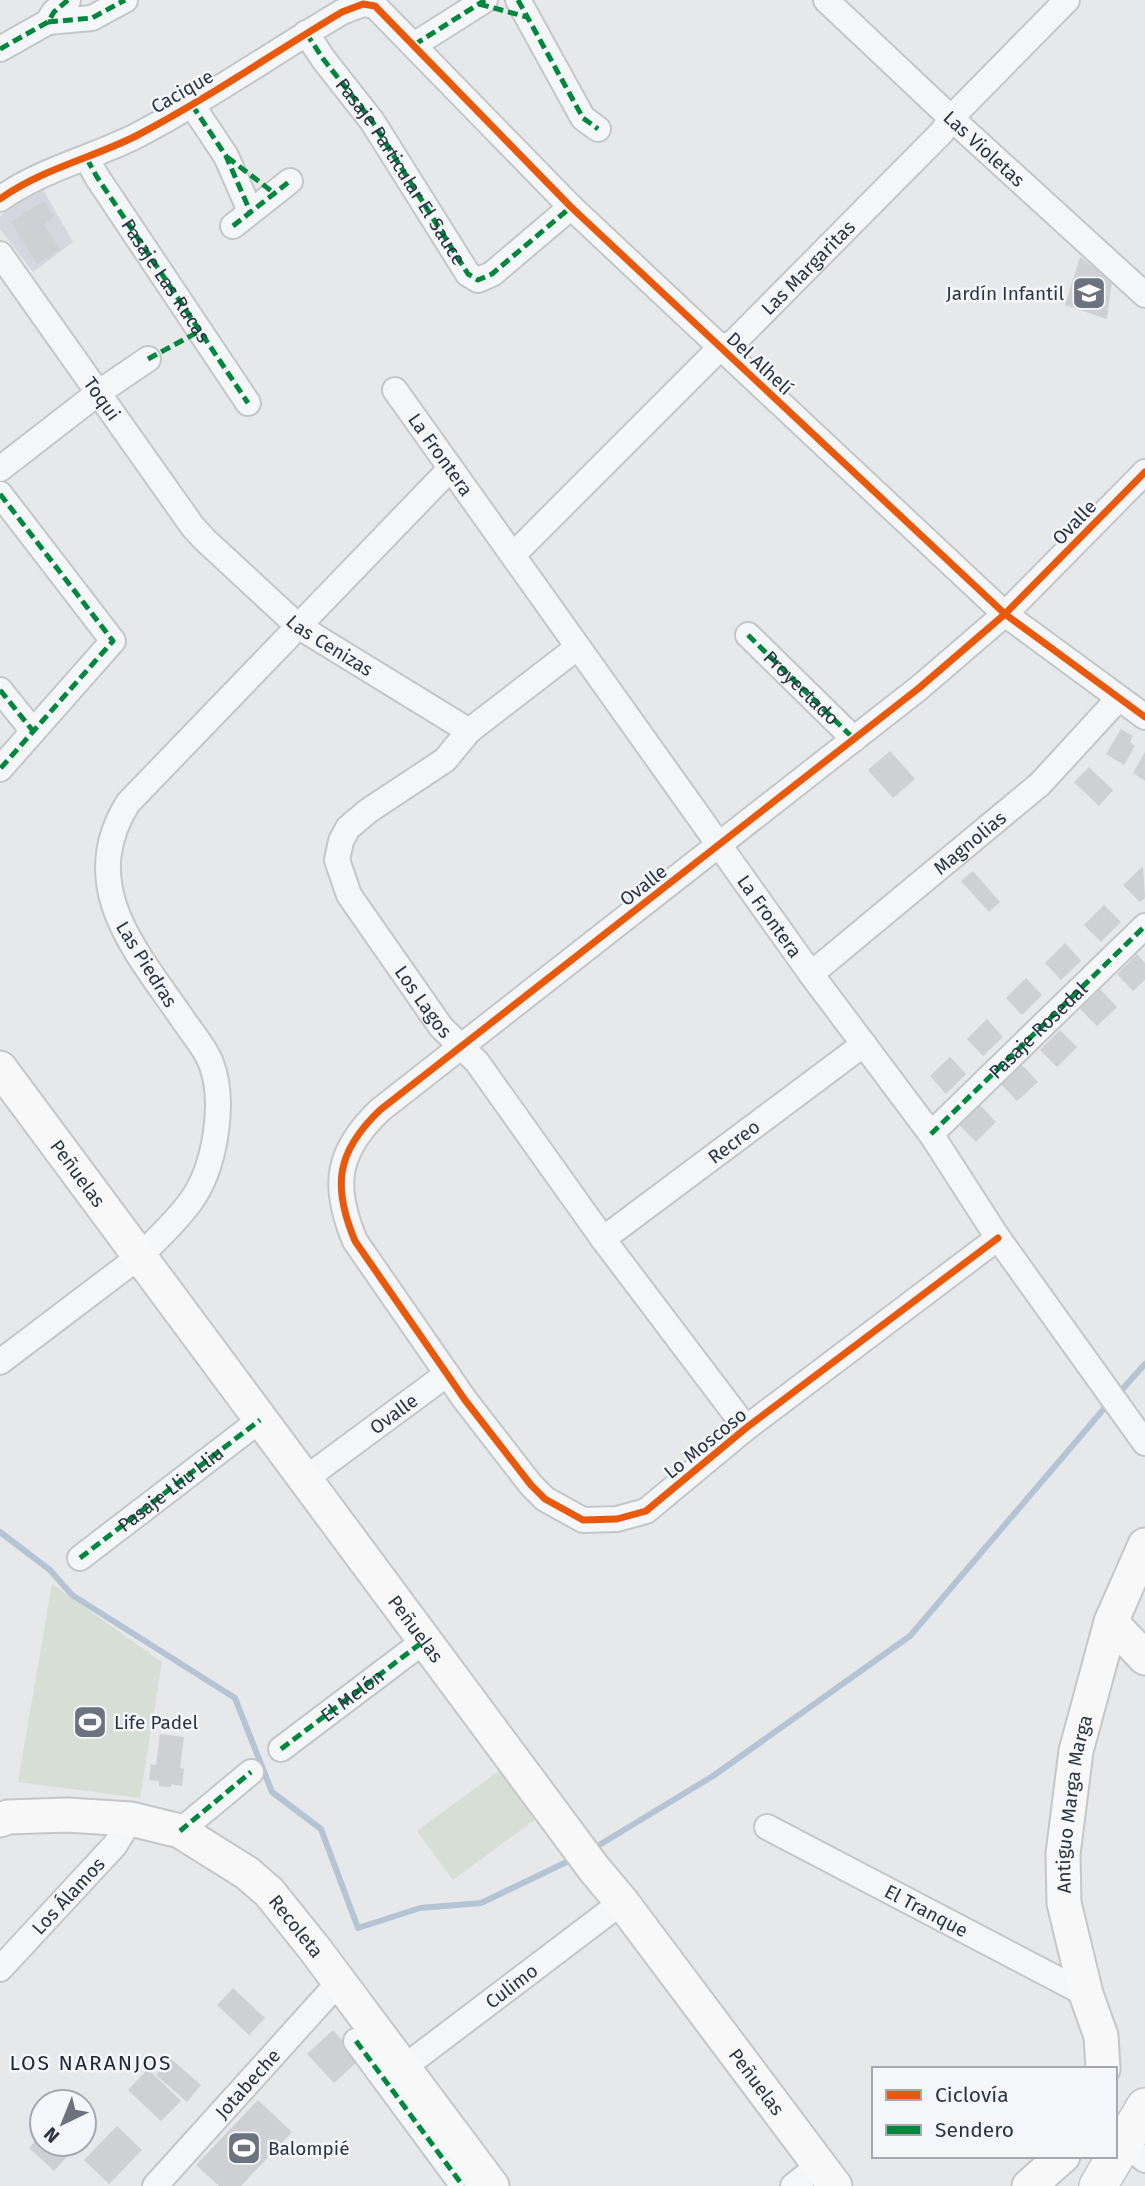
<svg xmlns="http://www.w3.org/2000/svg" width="1145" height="2186" viewBox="0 0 1145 2186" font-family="'Fira Sans',sans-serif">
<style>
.built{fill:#d4d7dd}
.green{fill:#d6ded6}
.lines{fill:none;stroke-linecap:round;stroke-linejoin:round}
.stream{stroke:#b4c4d5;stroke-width:6}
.building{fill:#ced0d3}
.street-casing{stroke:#c4c6c8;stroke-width:28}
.secondary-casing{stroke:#c4c6c8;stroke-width:37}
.primary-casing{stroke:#c2c5c8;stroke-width:40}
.street{stroke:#f5f6f7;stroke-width:24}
.secondary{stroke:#f8f8f8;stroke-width:33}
.primary{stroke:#f8f8f8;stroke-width:37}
.quiet{stroke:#00873e;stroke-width:5;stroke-dasharray:10 5;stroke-linecap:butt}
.cycleway-casing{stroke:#f4f6f9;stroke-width:11}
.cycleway{stroke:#e8590c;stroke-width:7}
.labels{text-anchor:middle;stroke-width:5;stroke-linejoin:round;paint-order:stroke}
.street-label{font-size:19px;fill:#2b3445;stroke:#f4f6f9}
.poi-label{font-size:19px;fill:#2b3445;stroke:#f4f6f9;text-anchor:start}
.neighbourhood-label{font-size:21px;letter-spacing:2px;fill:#1d2536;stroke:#f4f6f9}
</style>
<rect width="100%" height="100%" fill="#e6e8ea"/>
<path class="built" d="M43,190L73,242L33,272L0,229V217L12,205Z"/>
<g class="green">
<path d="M52,1584L162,1662L140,1798L18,1782Z"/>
<path d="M500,1770L536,1819L453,1880L417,1831Z"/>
</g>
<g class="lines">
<g class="stream">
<path d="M1118,1394L1145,1364"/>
<path d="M0,1532L50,1570L72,1595L235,1698L272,1792L321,1829L358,1928L420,1908L481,1903L575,1858"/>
<path d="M591,1850L713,1776L910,1636L1108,1404"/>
</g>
</g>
<g class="building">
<path d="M44,201L54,218L44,224L60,250L37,264L11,222Z"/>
<path d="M1080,257L1112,281L1107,319L1065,305Z"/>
<path d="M1121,729L1133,736L1130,742L1135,746L1124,765L1106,754Z"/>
<path d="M890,751L915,779L893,798L868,770Z"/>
<path d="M1145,752V781L1133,773Z"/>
<path d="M1089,767L1113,790L1099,806L1074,782Z"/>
<path d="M1143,866L1145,898L1140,902L1123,885Z"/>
<path d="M973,871L1000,902L989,912L961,881Z"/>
<path d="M1104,905L1121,922L1101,942L1084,925Z"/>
<path d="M1065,943L1081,961L1061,980L1045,963Z"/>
<path d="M1137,954L1145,963V980L1133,991L1117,974Z"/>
<path d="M1026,978L1042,995L1022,1015L1006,998Z"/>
<path d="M1100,989L1117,1007L1097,1026L1080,1009Z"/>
<path d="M987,1019L1003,1037L983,1056L967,1039Z"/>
<path d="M1060,1030L1077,1047L1057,1067L1040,1050Z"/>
<path d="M950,1057L966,1074L946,1094L930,1076Z"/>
<path d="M1021,1064L1038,1082L1017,1101L1001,1084Z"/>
<path d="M980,1105L996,1122L976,1142L959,1125Z"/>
<path d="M160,1734L184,1737L180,1768L184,1769L182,1786L171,1784V1787L159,1786V1781L149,1780L151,1764L156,1765Z"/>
<path d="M233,1988L265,2018L249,2035L217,2005Z"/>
<path d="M333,2030L360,2059L334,2083L307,2054Z"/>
<path d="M171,2059L201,2085L187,2102L156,2075Z"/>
<path d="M148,2069L181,2101L161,2121L128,2090Z"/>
<path d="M258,2100L292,2132L241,2186H219L196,2165Z"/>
<path d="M117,2126L142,2150L109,2184L84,2160Z"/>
<path d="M42,2134V2144H62L71,2152L54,2171L29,2148Z"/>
</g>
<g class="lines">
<g class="street-casing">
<g id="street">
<path d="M518,0L583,118L598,129"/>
<path id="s1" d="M826,0L951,118L1145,295"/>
<path d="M48,22L92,18L125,0"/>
<path d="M306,33L324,60L372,121L468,274L478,280L492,274L571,207"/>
<path d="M414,45L485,0"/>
<path d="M0,49L48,22L54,12L68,0"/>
<path d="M192,105L226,156L250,211"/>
<path id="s2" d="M87,159L97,177L248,403"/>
<path d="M0,199C40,170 92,158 136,136C207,99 273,53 342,12L363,4L375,6L571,207L1005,614L1145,717"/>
<path d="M233,226L290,181"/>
<path id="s3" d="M0,254L193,527L205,540L298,626L469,731"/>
<path id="s4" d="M395,390L811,974L931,1134L998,1238L1145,1443"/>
<path d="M0,469L98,393L148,359"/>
<path d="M0,494L113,641L0,769"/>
<path id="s5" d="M513,555L720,348L734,342L942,132L951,118L1067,0"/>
<path id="s6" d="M748,635L854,739"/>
<path id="s7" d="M578,647L469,731L445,760L368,811L348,828L341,841L337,860L349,895L441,1027L477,1062L603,1239L746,1428"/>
<path d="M0,690L33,731"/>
<path id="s8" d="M811,974L1040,784L1119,698"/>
<path id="s9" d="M931,1134L1145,926"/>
<path d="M998,1238L746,1428L646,1511L617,1519L583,1520L545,1499L531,1485L465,1400L355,1241C332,1186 336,1152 380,1110L919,688L1005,614L1145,472"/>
<path id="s10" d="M603,1239L864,1044"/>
<path d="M0,1362L140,1256C157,1239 177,1221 191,1201C215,1168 226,1102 211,1063C205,1047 191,1032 182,1018C136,951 76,886 128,803L450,469"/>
<path id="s11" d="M305,1479L447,1374"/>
<path d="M80,1558L260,1420"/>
<path d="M281,1749L424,1641"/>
<path id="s12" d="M767,1827L1086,1994"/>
<path d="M180,1831L251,1772"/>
<path id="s13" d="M0,1969L115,1845L131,1819"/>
<path d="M356,2041L463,2186"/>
<path id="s14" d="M403,2068L622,1902"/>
<path d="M1140,2156L1145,2160"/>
<path id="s15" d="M155,2186L340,1981"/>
<path d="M793,2186L818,2166"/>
</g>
</g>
<g class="secondary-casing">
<g id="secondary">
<path id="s16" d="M0,1068L595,1870L622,1902L835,2186"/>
<path d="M1111,1622L1145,1658"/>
<path id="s17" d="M0,1820L8,1817L67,1815L131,1819L180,1831L247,1873L269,1892L314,1948L492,2186"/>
<path id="s18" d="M1103,2069L1101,2036L1086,1994L1064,1903L1063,1854L1076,1751L1111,1622L1145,1545"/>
<path d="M1029,2186L1063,2156"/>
</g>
</g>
<g class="primary-casing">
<path id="primary" d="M1098,2186L1145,2107"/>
</g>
<use href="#street" class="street"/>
<use href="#secondary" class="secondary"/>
<use href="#primary" class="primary"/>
<g class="quiet">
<path d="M518,0L583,118L598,129"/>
<path d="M479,4L527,17"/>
<path d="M48,22L92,18L125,0"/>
<path id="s19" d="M306,33L324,60L372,121L468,274L478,280L492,274L571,207"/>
<path d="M414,45L485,0"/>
<path d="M0,49L48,22L54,12L68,0"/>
<path d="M192,105L226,156L250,211"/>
<path d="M227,157L274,193"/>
<path d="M87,159L97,177L248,403"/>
<path d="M233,226L290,181"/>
<path d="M148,359L198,332"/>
<path d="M0,494L113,641L0,769"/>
<path d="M748,635L854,739"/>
<path d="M0,690L33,731"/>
<path d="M931,1134L1145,926"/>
<path id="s20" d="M80,1558L260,1420"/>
<path id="s21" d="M281,1749L424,1641"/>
<path d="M180,1831L251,1772"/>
<path d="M356,2041L463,2186"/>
</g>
<g class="cycleway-casing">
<g id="cycleway">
<path d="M0,199C40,170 92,158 136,136C207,99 273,53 342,12L363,4L375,6L571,207L1005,614L1145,717"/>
<path d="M998,1238L746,1428L646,1511L617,1519L583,1520L545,1499L531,1485L465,1400L355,1241C332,1186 336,1152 380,1110L919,688L1005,614L1145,472"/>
</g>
</g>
<use href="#cycleway" class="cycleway"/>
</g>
<defs>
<g id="school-square" transform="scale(1.75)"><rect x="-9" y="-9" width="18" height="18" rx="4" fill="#6c737f" stroke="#f4f6f9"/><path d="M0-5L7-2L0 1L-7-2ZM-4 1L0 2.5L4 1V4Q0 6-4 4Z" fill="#fff"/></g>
<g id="stadium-square" transform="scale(1.75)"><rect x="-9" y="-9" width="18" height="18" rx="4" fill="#6c737f" stroke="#f4f6f9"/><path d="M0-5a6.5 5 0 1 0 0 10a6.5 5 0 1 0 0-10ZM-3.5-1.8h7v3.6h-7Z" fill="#fff"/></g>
</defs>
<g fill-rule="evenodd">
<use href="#school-square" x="1089" y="293"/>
<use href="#stadium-square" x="90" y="1722"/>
<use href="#stadium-square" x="244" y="2148"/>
</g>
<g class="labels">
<g class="street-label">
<text transform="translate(182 91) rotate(-30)" y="7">Cacique</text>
<text dy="7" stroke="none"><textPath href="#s1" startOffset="217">Las Violetas</textPath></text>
<text dy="7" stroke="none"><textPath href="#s19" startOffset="168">Pasaje Particular El Sauce</textPath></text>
<text dy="7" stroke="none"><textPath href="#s5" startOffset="413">Las Margaritas</textPath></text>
<text dy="7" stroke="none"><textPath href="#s2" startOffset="145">Pasaje Las Rucas</textPath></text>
<text transform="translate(760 363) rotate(43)" y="7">Del Alhelí</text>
<text dy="7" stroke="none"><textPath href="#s3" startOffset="177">Toqui</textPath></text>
<text dy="7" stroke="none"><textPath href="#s4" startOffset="79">La Frontera</textPath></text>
<text transform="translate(1074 522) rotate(-46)" y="7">Ovalle</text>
<text dy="7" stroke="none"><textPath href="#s3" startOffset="516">Las Cenizas</textPath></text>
<text dy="7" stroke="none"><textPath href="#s6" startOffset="75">Proyectado</textPath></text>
<text dy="7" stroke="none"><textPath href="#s8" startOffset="206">Magnolias</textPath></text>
<text transform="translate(643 885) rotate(-38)" y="7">Ovalle</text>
<text dy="7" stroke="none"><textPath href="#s4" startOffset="646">La Frontera</textPath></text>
<text transform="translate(147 964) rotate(58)" y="7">Las Piedras</text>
<text dy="7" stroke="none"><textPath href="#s7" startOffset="495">Los Lagos</textPath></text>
<text dy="7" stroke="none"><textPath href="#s9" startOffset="149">Pasaje Rosedal</textPath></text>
<text dy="7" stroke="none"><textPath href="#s10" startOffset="163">Recreo</textPath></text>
<text dy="7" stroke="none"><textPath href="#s16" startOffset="131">Peñuelas</textPath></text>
<text dy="7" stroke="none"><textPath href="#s11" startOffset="110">Ovalle</textPath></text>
<text transform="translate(705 1443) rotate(-39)" y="7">Lo Moscoso</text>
<text dy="7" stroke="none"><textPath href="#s20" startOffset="114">Pasaje Lliu Lliu</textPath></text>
<text dy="7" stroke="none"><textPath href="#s16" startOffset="698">Peñuelas</textPath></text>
<text dy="7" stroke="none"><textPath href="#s21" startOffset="89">El Melón</textPath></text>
<text dy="7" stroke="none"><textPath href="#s18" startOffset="271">Antiguo Marga Marga</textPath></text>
<text dy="7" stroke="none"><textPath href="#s13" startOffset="100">Los Álamos</textPath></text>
<text dy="7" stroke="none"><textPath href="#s12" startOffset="180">El Tranque</textPath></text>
<text dy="7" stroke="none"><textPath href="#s17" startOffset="334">Recoleta</textPath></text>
<text dy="7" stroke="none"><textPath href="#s14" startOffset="136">Culimo</textPath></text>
<text dy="7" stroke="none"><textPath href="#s16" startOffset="1265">Peñuelas</textPath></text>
<text dy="7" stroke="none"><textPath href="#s15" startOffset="138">Jotabeche</textPath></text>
</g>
<g class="poi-label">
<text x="1064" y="300" text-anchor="end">Jardín Infantil</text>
<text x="114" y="1729">Life Padel</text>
<text x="268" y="2155">Balompié</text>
</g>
<g class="neighbourhood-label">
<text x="91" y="2070">LOS NARANJOS</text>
</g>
</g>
<rect x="872" y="2067" width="245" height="91" fill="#f4f6f9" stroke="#a4a8b1" stroke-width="2"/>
<rect x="886" y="2090" width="35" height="10" fill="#e8590c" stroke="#a4a8b1" stroke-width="2"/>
<text x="935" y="2102" font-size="21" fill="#2b3445">Ciclovía</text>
<rect x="886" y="2125" width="35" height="10" fill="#00873e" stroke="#a4a8b1" stroke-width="2"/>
<text x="935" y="2137" font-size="21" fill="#2b3445">Sendero</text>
<g transform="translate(63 2123) rotate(223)"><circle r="33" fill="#f4f6f9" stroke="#a4a8b1" stroke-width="2"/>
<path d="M0-5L12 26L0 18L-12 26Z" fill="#6c737f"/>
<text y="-10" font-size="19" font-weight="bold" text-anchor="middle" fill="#2b3445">N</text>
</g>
</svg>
